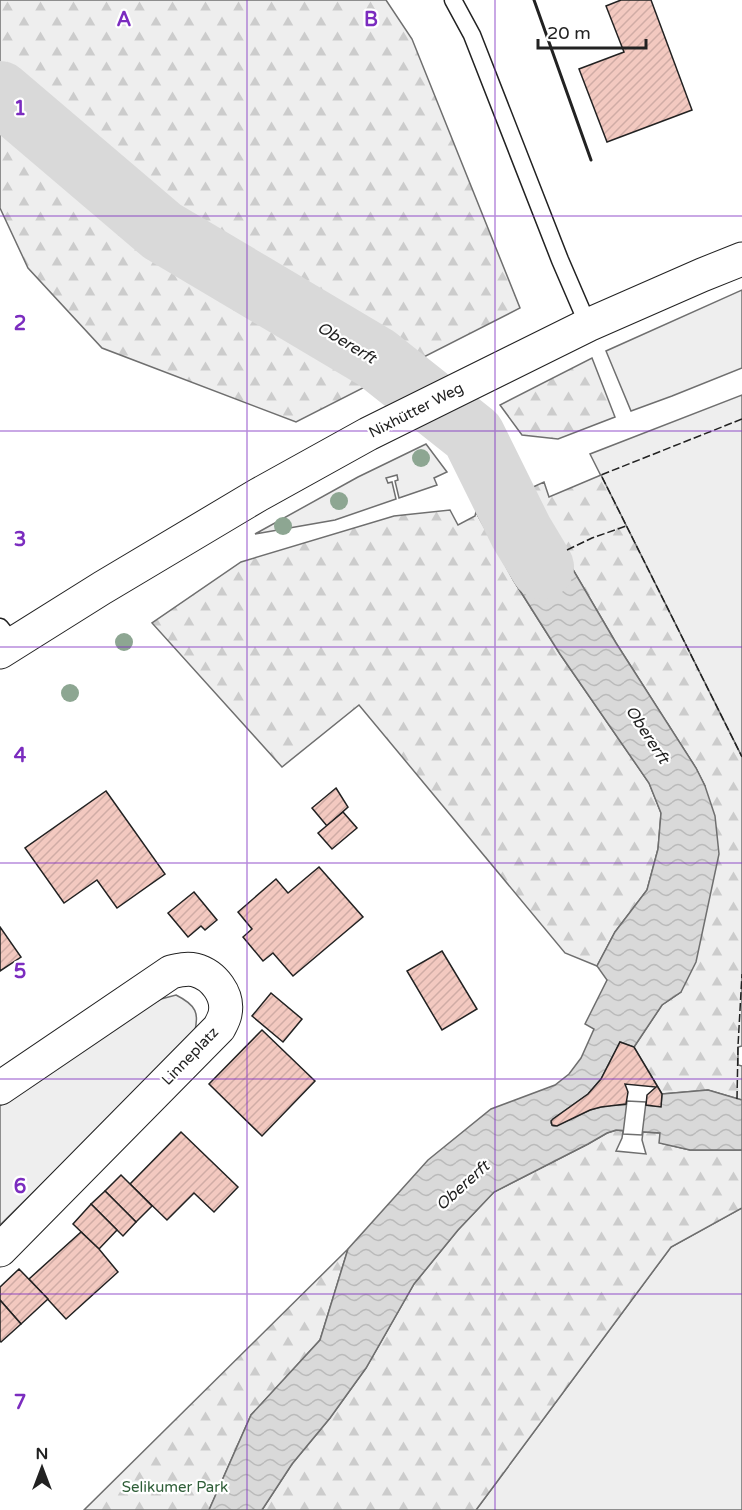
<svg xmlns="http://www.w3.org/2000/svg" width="742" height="1510" viewBox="0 0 742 1510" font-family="'Varela Round',sans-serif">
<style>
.green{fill:#eee;stroke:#6f6f6f;stroke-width:1.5}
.forest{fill:url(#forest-firs);stroke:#6f6f6f;stroke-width:1.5}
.water{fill:url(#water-waves);stroke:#6f6f6f;stroke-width:1.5}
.pier{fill:#fff;stroke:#6f6f6f;stroke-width:1.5}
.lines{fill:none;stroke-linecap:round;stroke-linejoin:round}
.river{stroke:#d9d9d9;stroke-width:64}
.building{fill:url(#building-hatch);stroke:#222;stroke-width:1.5}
.service-casing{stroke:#222;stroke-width:19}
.minor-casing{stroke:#222;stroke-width:35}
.secondary-casing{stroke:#222;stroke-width:35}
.service{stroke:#fff;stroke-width:16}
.minor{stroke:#fff;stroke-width:33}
.secondary{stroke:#fff;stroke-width:33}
.fence{stroke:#222;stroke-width:1.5;stroke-dasharray:8 3;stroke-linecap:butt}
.wall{stroke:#222;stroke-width:3}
.tree{fill:#8da692}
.grid{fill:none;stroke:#7b2cbf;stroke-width:1.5;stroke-opacity:0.55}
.labels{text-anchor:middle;stroke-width:4.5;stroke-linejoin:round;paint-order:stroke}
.street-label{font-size:15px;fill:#222;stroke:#fff}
.park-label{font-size:15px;fill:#2f5e38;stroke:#fff}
.water-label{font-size:16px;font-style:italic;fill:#222;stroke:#fff}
.grid-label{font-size:20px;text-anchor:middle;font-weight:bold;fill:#7b2cbf;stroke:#fff;stroke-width:4.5;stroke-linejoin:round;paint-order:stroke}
</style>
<defs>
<pattern id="forest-firs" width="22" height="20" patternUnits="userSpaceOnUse" patternTransform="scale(1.5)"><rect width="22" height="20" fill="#eee"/><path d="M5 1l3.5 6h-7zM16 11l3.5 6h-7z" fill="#ccc"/></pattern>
<pattern id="water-waves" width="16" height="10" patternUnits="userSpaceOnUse" patternTransform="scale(1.5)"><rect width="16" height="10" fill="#d9d9d9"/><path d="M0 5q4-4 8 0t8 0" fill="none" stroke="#bababa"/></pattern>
<pattern id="building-hatch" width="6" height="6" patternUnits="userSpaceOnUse" patternTransform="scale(1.5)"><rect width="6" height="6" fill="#f3c9c0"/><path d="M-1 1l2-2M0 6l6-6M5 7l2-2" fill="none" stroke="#d0aca5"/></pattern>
</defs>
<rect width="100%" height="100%" fill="#fff"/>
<g class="green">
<path d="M742,290V368L672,396L631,411L606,351Z"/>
<path d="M742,395V757L590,454Z"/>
<path d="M426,444L447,472L434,478L437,485L399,498L395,481L398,480L397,475L386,478L388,483L392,482L396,499L335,520L255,534L358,477Z"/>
<path d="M176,995C196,1005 200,1013 194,1034L0,1225V1106L129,1017L161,999Z"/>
<path d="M742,1208V1510H476L671,1247Z"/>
</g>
<g class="forest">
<path d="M0,0H386L412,39L520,308L296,422L102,348L28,268L0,208Z"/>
<path d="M592,358L615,417L558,439L522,435L500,405Z"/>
<path d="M601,475L742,757V1046L738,1047V1065L742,1066V1100L708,1090L662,1094L634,1047L662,1005L681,992L705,786L696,768L616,643L524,486L531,488L544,482L549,497Z"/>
<path d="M450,510L458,525L475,516L476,512L514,581L560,654L649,783L661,813L658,849L647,890L615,932L597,966L565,953L359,705L282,767L152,623L241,562L394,516Z"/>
<path d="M617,1130L623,1131L622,1138L616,1151L646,1154L642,1140L643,1132L660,1133V1143L690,1150H742V1208L671,1247L476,1510H262L292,1464L330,1418L366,1368L414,1284L458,1230L494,1192L588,1144L607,1133Z"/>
<path d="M348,1249L320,1340L251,1415L209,1510H84Z"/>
</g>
<path class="water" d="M512,484L524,486L616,643L696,768L705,786L715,816L719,854L696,962L681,992L662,1005L634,1047L620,1042L601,1079L588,1094L553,1119L551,1123L553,1126H555C567,1121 578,1115 590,1110C613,1102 637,1105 661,1106L662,1094L708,1090L742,1100V1150H690L659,1143L660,1133L616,1130L607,1133L588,1144L494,1192L458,1230L414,1284L366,1368L330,1418L292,1464L262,1510H209L251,1415L320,1340L348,1249L428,1160L491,1109L555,1085L569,1074L581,1058L594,1029L585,1024L607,980L597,966L615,932L647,890L658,849L661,813L649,783L560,654L514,581L476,512L481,498Z"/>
<path class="pier" d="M627,1101L646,1102L642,1135L623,1134Z"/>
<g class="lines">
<path class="river" d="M0,93L162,231L376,358L473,435L521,532L542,567"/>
</g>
<g class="building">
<path d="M621,0H651L692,110L607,142L579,69L624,52L606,6Z"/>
<path d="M336,788L348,807L327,826L312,808Z"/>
<path d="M106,791L165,874L117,908L97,880L64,903L25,848Z"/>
<path d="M343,812L357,828L332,849L318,833Z"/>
<path d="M319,867L363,917L293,976L273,953L263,961L243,937L252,929L238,912L276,879L288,893Z"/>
<path d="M194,892L217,920L205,930L201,926L188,937L168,913Z"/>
<path d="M0,927L21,957L0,971Z"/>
<path d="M442,951L477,1009L442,1030L407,971Z"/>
<path d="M271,993L302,1019L283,1042L252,1016Z"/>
<path d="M262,1030L315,1081L262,1136L209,1084Z"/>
<path d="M620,1042L634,1047L662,1094L661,1107L646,1105L647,1095L656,1087L625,1084L628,1092L626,1104L601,1107L590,1110L557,1126L552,1125L551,1121L553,1119L588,1094L601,1079Z"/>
<path d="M181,1132L238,1187L214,1212L194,1193L167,1220L130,1184Z"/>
<path d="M121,1175L152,1206L136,1222L105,1191Z"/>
<path d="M105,1191L136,1222L123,1236L91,1204Z"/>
<path d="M91,1204L117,1230L99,1249L73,1224Z"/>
<path d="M81,1232L99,1249L118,1272L66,1319L29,1279Z"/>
<path d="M19,1269L48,1299L21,1324L0,1300V1287Z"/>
<path d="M0,1300L21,1324L1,1342L0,1341Z"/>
</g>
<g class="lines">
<g class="service-casing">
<g id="service">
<path d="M453,0L472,35L560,260L588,325"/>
<path d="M0,627L13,643"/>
</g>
</g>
<g class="minor-casing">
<path id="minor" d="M0,1088L171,972C179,970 187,968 195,970C214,975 229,995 225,1014C224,1019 221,1024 219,1028L0,1250"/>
</g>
<g class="secondary-casing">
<path id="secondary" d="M0,652L102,588L258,495L368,434L588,325L702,275L742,259"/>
</g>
<use href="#service" class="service"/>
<use href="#minor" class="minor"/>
<use href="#secondary" class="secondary"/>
<g class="fence">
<path d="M742,419L601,475L742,757"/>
<path d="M567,550L592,538L626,526"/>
<path d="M737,1099L738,1046L742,974"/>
</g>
<path class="wall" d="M534,0L591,160"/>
</g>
<g class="tree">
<circle cx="421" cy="458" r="9"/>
<circle cx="339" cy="501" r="9"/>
<circle cx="283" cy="526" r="9"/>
<circle cx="124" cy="642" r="9"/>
<circle cx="70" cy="693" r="9"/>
</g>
<path class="grid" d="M247,0V1510M495,0V1510M0,216H742M0,431H742M0,647H742M0,863H742M0,1079H742M0,1294H742"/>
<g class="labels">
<g class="street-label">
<text transform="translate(416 410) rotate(-27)" y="5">Nixhütter Weg</text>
<text transform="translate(190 1056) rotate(-46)" y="5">Linneplatz</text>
</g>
<g class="park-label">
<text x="175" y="1492">Selikumer Park</text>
</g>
<g class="water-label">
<text transform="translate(347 342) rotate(31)" y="6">Obererft</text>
<text transform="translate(648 734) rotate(57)" y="6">Obererft</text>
<text transform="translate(462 1185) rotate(-42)" y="6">Obererft</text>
</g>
</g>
<g class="grid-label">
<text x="124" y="26">A</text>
<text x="371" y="26">B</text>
<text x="20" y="115">1</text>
<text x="20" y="330">2</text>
<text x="20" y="546">3</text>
<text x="20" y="762">4</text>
<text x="20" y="978">5</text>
<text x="20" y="1193">6</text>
<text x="20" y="1409">7</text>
</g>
<g transform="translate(42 1468)" stroke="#ffffff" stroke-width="4.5" paint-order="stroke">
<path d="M0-4.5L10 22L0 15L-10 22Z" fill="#222222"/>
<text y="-9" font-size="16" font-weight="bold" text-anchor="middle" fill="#222222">N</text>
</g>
<path d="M538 39v9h108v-9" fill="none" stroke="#222222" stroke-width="3"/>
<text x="547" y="39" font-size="18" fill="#222222" stroke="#ffffff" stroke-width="4.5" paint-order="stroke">20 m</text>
</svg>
